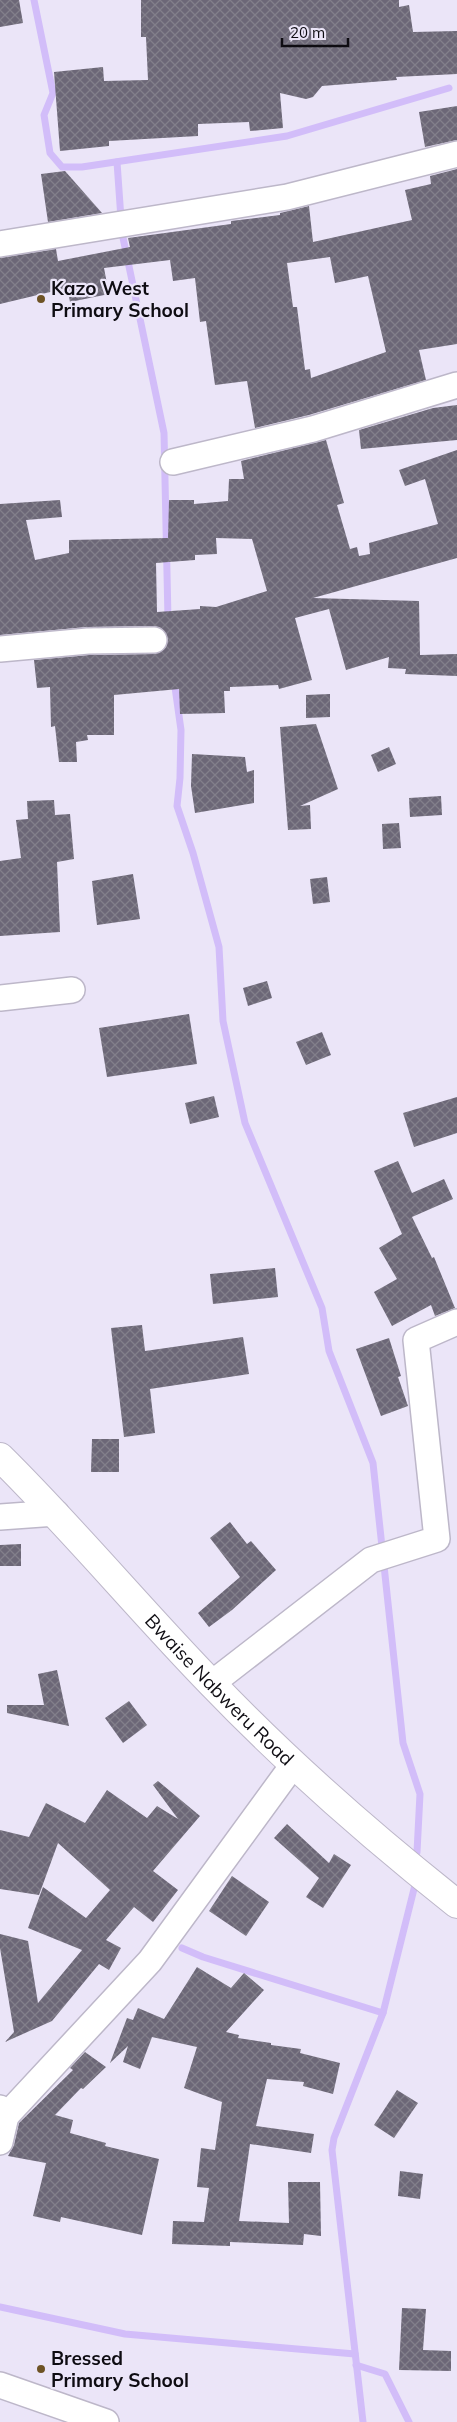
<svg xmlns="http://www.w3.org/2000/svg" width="457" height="2422" viewBox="0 0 457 2422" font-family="Mulish,sans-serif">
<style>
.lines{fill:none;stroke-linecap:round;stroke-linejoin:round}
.stream{stroke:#d2bdf9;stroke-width:7}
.building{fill:url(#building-cross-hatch);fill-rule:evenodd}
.street-casing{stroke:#bdb7c9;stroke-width:28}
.secondary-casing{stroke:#bdb7c9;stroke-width:30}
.street{stroke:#fff;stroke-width:25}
.secondary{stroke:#fff;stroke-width:28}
.poi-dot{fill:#6e5325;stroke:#ebe5f8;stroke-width:2}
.labels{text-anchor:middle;stroke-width:4.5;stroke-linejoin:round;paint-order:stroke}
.poi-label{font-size:19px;font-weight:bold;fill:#0e0c12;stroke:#ebe5f8;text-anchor:start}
.street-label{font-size:19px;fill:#0e0c12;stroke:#ebe5f8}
</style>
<defs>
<pattern id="building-cross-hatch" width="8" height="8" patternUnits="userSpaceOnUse" patternTransform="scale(1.25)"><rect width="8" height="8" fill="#6c6777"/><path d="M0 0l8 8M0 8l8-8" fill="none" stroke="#827f8a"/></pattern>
</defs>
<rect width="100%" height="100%" fill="#ebe5f8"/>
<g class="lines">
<g class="stream">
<path d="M34,0L53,93L44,115L50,153L62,167H82L287,136L449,88"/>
<path d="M117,162L122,233L164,433L168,619"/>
<path d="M174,680L181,730L180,778L177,806L193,853L219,947L223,1021L245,1123L322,1308L329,1351L373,1463L403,1743L420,1794L417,1852"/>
<path d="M182,1948L203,1957L383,2013"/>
<path d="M0,2307L125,2334L355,2354"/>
<path d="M356,2365L385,2374L409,2422"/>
<path d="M363,2422L332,2150L334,2138L383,2013L415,1885"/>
</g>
</g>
<g class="building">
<path d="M0,0H19L23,23L0,27Z"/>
<path d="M141,0H399V7L409,5L413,32L457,31V74L396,77L397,80L322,86L313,97L306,99L280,93L283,128L250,131L249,122L198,124V136L109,141V146L60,151L54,72L103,67L104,81L148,80L146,37H141Z"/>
<path d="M457,106V140L425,147L419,112Z"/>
<path d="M457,169V344L419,350L426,380L309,415L255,428L247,381L215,385L206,321L200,322L195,278L173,281L170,260L104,268L109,294L70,302L67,288L0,304V258L56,249L58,261L130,247L128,238L231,224V221L280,215V213L309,206L313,242L412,220L405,190L431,184L430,176ZM330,257L335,283L368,276L386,352L311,378L310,369L305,370L297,307H293L287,263Z"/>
<path d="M65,171L102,213L48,222L41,174Z"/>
<path d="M457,405V440L361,449L359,430L433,408Z"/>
<path d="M326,440L344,503L337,505L350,549L357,547L359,556L370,554L369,543L438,524L425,479L405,486L399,470L457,450V558L313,598L419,601L420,655L457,654V676L405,674L406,669L388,668L389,657L346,670L329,609L295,618L312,680L279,689L278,685L230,687V691H224L225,713L180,714L179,689L114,695V735H87L88,740L76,742L77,762H59L55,726L51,727L50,687L37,688L34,660L89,655L155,654L166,647L168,639L161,628L154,626L87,627L0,635V504L60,500L62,517L26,520L35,560L69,553V540L168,538L169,500H194V504L228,501L229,479H244L241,461ZM216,538L252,539L267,591L216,607L200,606V609L157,612L156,563L195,560V555L217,554Z"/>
<path d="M330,694V717L306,718V695Z"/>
<path d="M316,724L338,789L300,806L310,805L311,829L288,830L280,727Z"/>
<path d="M389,747L396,764L378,772L371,755Z"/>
<path d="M192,754L245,757L247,772L254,770V803L195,813L191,786Z"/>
<path d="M441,796L442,815L410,817L409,798Z"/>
<path d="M54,800L55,815L70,814L74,859L57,862L60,932L0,936V861L21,858L16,820L28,819L27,801Z"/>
<path d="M399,823L401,848L383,849L382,824Z"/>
<path d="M133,874L140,919L97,925L92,881Z"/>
<path d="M327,877L330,902L313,904L310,879Z"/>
<path d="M267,981L272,998L248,1006L243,988Z"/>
<path d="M189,1014L197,1064L107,1077L99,1028Z"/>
<path d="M322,1032L331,1055L306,1065L296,1042Z"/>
<path d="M214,1096L219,1117L190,1124L185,1103Z"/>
<path d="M457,1097V1133L414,1147L403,1113Z"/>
<path d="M398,1161L412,1193L444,1179L453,1199L412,1217L432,1258L434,1257L455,1308L435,1316L431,1305L392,1326L374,1292L397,1279L379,1248L402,1234L374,1171Z"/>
<path d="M275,1268L278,1297L213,1304L210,1274Z"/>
<path d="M142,1325L145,1351L243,1337L249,1374L150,1389L155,1433L124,1437L111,1328Z"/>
<path d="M389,1338L401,1376L398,1377L408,1406L381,1416L356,1349Z"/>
<path d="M92,1439H119V1472H91Z"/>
<path d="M230,1522L247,1544L251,1541L276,1570L232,1610L209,1627L198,1613L240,1577L210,1538Z"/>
<path d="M21,1544V1566H0V1545Z"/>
<path d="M57,1670L69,1726L7,1713V1705H44L38,1674Z"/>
<path d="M129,1701L147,1725L123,1743L105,1718Z"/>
<path d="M158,1781L200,1816L153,1871L178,1890L153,1922L134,1907L106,1940L121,1948L109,1970L99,1964L52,2021L5,2042L14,2032L0,1948V1934L28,1941L38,2003L82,1950L28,1928L43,1887L86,1918L110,1890L58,1843L39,1895L0,1889V1830L29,1837L46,1803L85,1823L107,1790L147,1818L157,1806L178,1819L153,1785Z"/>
<path d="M287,1824L329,1863L334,1854L351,1865L323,1908L306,1897L319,1878L274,1838Z"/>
<path d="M232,1876L269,1902L246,1936L209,1911Z"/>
<path d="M197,1967L231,1988L244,1973L264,1990L226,2032L239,2035L238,2038L271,2043V2045L301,2049L300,2053L340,2063L333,2094L303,2086L304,2082L267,2079L256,2126L314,2134L311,2153L250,2144L239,2221L289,2223L288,2182H320L321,2236L304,2234L303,2245L230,2242V2246L172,2244L173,2221L204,2222L209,2188L197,2187L201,2148L215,2150L222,2102L184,2088L197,2047L152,2037L140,2069L123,2062L128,2046L110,2063L127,2018L133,2020L138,2008L164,2019Z"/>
<path d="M85,2052L106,2067L83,2089L81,2088L55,2115L73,2120L70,2133L106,2143L105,2146L159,2159L142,2235L61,2217L60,2222L33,2216L46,2163L8,2156L14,2145L19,2123L73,2070L70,2068Z"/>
<path d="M397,2090L418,2103L394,2138L374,2125Z"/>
<path d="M400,2171L423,2174L420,2199L398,2196Z"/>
<path d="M402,2308L426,2309L423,2350L451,2351V2371L399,2370Z"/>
</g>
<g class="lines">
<g class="street-casing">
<g id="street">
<path d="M0,244L287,197L457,154"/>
<path d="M173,462L313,429L457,385"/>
<path d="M0,649L88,641L154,640"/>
<path d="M0,998L72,990"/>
<path d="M0,1517L56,1513"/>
<path d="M211,1684L371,1560L437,1539L416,1340L457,1322"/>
<path d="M0,2108L6,2116L150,1961L293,1765"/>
<path d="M0,2142L6,2116"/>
<path d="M0,2385L106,2422"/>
</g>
</g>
<g class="secondary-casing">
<g id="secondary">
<path id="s1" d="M0,1457C74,1530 140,1610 212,1684C288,1763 371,1836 457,1904"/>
</g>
</g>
<use href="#street" class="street"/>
<use href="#secondary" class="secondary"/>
</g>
<g class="poi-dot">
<circle cx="41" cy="299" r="5"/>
<circle cx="41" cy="2369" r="5"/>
</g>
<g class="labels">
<g class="poi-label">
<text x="51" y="295">Kazo West<tspan x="51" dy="22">Primary School</tspan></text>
<text x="51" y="2365">Bressed<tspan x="51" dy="22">Primary School</tspan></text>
</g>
<g class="street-label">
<text dy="7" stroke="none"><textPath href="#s1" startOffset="320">Bwaise Nabweru Road</textPath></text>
</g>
</g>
<path d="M282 38v8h66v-8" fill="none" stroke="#0e0c12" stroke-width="2.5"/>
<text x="290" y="38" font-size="15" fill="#0e0c12" stroke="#ebe5f8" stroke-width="4" paint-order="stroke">20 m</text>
</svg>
